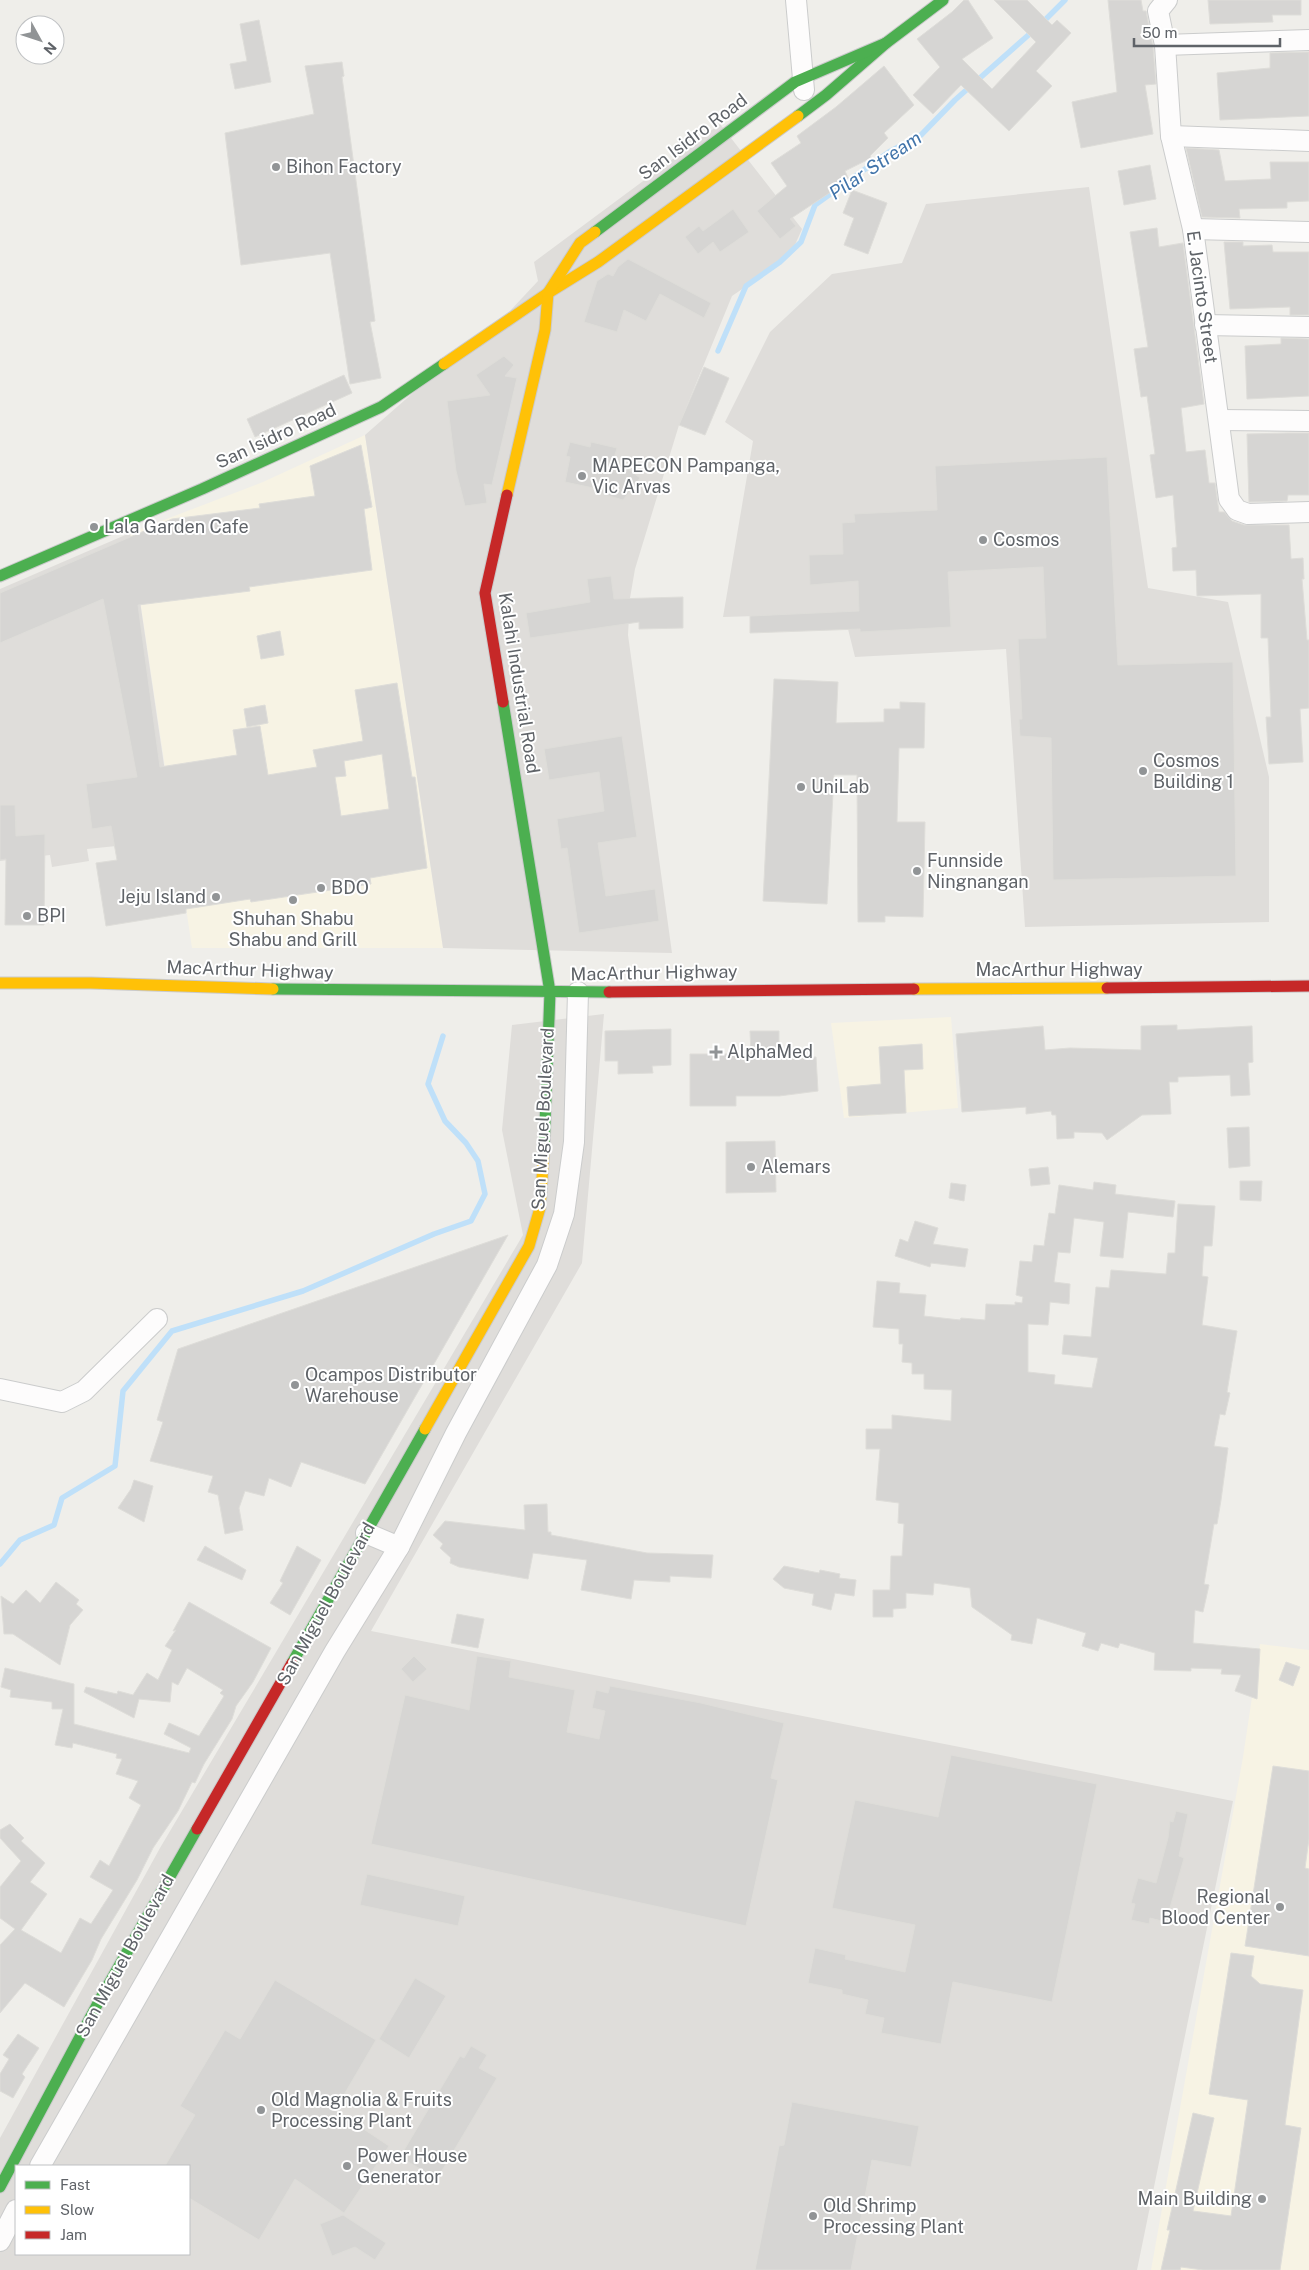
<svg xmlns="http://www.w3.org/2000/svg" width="1309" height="2270" viewBox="0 0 1309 2270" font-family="'Public Sans',sans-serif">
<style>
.commercial{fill:#f7f3e4}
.industrial{fill:#dfddda;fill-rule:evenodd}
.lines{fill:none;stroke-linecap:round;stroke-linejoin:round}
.stream{stroke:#bfe0f9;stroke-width:5.5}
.building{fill:#d6d5d3;stroke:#deddd9;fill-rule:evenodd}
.street-casing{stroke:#cbcccc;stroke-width:22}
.fast-casing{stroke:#cacacb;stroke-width:13}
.slow-casing{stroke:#cacacb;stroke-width:13}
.jam-casing{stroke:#cacacb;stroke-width:13}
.street{stroke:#fdfcfc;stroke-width:20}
.fast{stroke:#4caf50;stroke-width:11}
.slow{stroke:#ffc107;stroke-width:11}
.jam{stroke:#c62828;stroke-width:11}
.poi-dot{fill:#919496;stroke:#fff;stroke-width:2}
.labels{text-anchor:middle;stroke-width:4;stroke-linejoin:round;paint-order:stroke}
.street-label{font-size:18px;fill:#5f6368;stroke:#fff}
.poi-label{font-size:18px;fill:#5f6368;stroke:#fff;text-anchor:start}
.water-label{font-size:19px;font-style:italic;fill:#4174aa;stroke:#fff}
</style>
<rect width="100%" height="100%" fill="#efeeea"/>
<g class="commercial">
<path d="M365,435L443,948H192L130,533L263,482Z"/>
<path d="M951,1017L958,1108L844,1118L831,1023Z"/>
<path d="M1260,1644L1309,1650V2270H1151L1243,1757Z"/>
</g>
<g class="industrial">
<path d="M720,124L802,229L790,256L732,296L679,425L635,569L630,598L628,635L672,953L443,948L365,435L422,385L492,330L538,281L534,262Z"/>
<path d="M1089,187L1148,588L1228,602L1269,777V922L1025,927L1006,649L855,657L844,613L723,617L753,441L725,422L770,332L832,274L902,263L926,204Z"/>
<path d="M130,533L175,840L87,849L89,861L52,867L50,855L0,861V589Z"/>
<path d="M604,1014L582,1263L371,1631L1233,1801L1137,2270H0V2138L160,1848L523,1235L502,1130L512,1025ZM16,2166H189V2254H16Z"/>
</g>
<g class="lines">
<g class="stream">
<path d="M1042,23L1065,0"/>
<path d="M718,351L746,286L780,262L801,242L815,205L889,152L921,135L955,100L1033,31"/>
<path d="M0,1564L20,1540L54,1525L62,1498L115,1466L123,1391L172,1331L303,1291L434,1234L471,1221L485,1194L478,1161L466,1143L445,1121L428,1084L443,1036"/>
</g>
</g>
<g class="building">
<path d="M964,0H968L993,38L962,59L992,89L1036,42L994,0H1027L1052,25L1057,20L1071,33L1036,71L1052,86L1009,131L961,85L933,114L913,95L940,67L917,39L952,12Z"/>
<path d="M1108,0H1141L1143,11H1146L1153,47L1156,84L1145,85L1153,134L1081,148L1072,102L1117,92Z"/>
<path d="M1208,0H1301V15H1272L1273,22L1210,24Z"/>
<path d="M259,20L271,82L235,89L230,64L247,61L240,24Z"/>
<path d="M1309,52V116L1220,120L1217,73L1270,68V53Z"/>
<path d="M342,62L344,76L342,77L375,321L370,322L381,378L350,384L330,253L241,265L225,133L314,114L305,66Z"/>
<path d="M884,66L914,105L884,133L888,138L870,156L871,158L845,171L849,180L790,219L796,226L780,239L757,211L787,186L771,163L801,143L797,136L836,107Z"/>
<path d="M1186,148L1219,150L1225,181L1271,179L1270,162H1309V201L1287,202V208L1239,209L1240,218L1202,217Z"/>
<path d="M1150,165L1156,199L1124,205L1118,171Z"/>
<path d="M852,190L887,203L868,254L844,245L854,218L843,213Z"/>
<path d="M733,209L749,232L720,252L713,242L698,254L685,237L699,226L703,231Z"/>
<path d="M1157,228L1159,247L1183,243L1204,404L1181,408L1186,452L1205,450L1209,483H1215L1219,512H1224L1232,521L1244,525H1289L1291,559L1303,558L1304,579H1302L1307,640H1309V708L1300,709L1303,762L1269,764L1266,717H1271L1268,638H1261V594L1197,596L1196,570L1173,571L1172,548L1177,547L1173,495L1156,498L1150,455L1155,454L1147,396L1141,397L1134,349L1148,347L1130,232Z"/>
<path d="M1224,242H1243V246L1272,245L1273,252H1309V315H1290V307L1230,309Z"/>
<path d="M628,259L711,303L704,318L660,294L646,321L624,310L617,332L584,322L597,281L608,274L613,276L618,267Z"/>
<path d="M1281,338L1309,339V396L1247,399L1245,346L1281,344Z"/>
<path d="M504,356L514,365L505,376L517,378L492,485L484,484L487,503L465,506L456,471L447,401L490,395L476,375Z"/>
<path d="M704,367L729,378L705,435L679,425Z"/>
<path d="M344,375L352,393L255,437L247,419Z"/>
<path d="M1288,433H1309V495H1288L1287,501L1249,502L1247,434Z"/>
<path d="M570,442L590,447L591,442L617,448L614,458L640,478L623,500L596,492L598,489L565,482L570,457L566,456Z"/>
<path d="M361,445L372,507L364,509L372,570L249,587L250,591L138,605L160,767L237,755L233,730L260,726L268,775L317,767L313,750L363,741L355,690L397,683L412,777H415L427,868L370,878L371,884L251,902L250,899L186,909V913L106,926L96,863L117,860L111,826L92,829L86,784L137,777L103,599L0,643V593L172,519L260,508L259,504L315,496L310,466ZM382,754L389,809L341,816L335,777L346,776L344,761Z"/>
<path d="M1107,457L1118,665L1233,662L1236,876L1053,880L1051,738L1020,736L1019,719H1022L1018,639L1046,638L1043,567L948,572L951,627L860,632V629L750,633V616L859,611L858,581L810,585L809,555L843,554L842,523L855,522L854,514L937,510L935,466Z"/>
<path d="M611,576L614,599L683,597V628L639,629V622L530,638L526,613L590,602L587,579Z"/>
<path d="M280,631L284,655L261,659L257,636Z"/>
<path d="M774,679L838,682L836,723L884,722V709H900V702L925,703L924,748H899L897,822H925L923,917L885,916V922H858L857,775H834L827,904L763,901Z"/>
<path d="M265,705L268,723L247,727L244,709Z"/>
<path d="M622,736L637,837L598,843L606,896L655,889L659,921L579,933L567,848L561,849L557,819L604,811L599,772L549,780L544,749Z"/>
<path d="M0,805H15L16,836L45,834L44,925H5L6,859L0,860Z"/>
<path d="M1177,1025V1030L1252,1026L1253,1062L1248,1063L1250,1095L1231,1096L1230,1075L1178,1077V1082H1169L1171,1114L1142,1115L1107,1140L1102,1133L1074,1132V1138L1057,1139L1056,1115H1052L1051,1111L1026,1114V1107L962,1112L956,1034L1043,1026L1045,1050L1070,1048L1141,1050V1026Z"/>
<path d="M671,1029V1065L652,1066L653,1073L618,1074V1061H605V1031Z"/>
<path d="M750,1031H779V1059L816,1057L818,1091L779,1096H736V1106H690V1054H751Z"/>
<path d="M922,1044L923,1069L904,1070L906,1113L849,1116L847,1087L881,1084L879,1047Z"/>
<path d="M1249,1127L1250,1166L1229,1168L1227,1128Z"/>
<path d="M775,1141L776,1192L726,1193V1142Z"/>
<path d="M1048,1167L1050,1184L1031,1186L1029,1169Z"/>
<path d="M1240,1181H1262L1261,1201L1240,1200Z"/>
<path d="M1094,1182L1116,1185L1115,1194L1175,1201L1173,1217L1128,1212L1123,1258L1100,1256L1104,1222L1074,1218L1070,1253L1058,1252L1054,1282L1070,1284L1069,1304L1050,1302L1048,1325L1028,1324V1372L1055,1375L1054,1384L1092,1388L1098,1358L1062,1354L1064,1335L1091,1337L1096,1287L1109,1288L1111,1270L1166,1274L1168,1253H1175L1178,1204L1215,1206L1212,1246H1204L1202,1276L1208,1277L1202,1325L1237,1331L1227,1392L1230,1393L1225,1415L1220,1414L1214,1446L1228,1448L1221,1500L1217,1524H1214L1204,1584L1209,1585L1203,1612L1195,1610L1193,1643L1260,1649L1257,1699L1235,1691L1241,1675L1221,1674L1222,1669L1191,1668V1671L1154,1670L1155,1653L1120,1643L1118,1648L1101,1643L1098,1651L1082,1646L1086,1633L1037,1618L1032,1644L1011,1640L1012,1635L972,1607L970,1588L934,1583L933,1595L906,1593V1608L893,1609V1617H873V1590H890L891,1556H902L904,1524L898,1523L899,1503L876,1500L880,1449H866V1429H892V1415L951,1421L952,1390L924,1389V1374H912V1363L902,1362L903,1344H899V1329L873,1327L877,1281L900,1283L899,1293L926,1295L924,1316L960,1320L961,1318L985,1320L986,1304L1015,1305V1302L1022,1303L1023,1297L1016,1295L1020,1261L1032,1262L1034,1245L1044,1246L1049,1213L1055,1214L1059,1185L1093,1190Z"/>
<path d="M951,1183L966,1185L964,1201L949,1198Z"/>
<path d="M915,1221L938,1228L933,1244L968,1249L965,1267L931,1263L930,1267L895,1256L900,1239L908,1242Z"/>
<path d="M508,1235L365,1484L301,1462L291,1487L269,1478L264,1496L245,1491L239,1508L243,1530L225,1534L218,1495L208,1492L213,1476L150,1461L163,1422L157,1420L178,1349Z"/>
<path d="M134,1480L153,1486L144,1522L118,1508L131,1489Z"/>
<path d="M547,1504L548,1532H551V1535L647,1553L713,1555L711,1578L670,1576V1582L634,1580L631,1599L581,1590L587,1560L533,1553L528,1579L459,1567L450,1563L451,1558L440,1548L443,1544L433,1535L445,1521L525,1530L524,1505Z"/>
<path d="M205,1546L246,1570L242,1580L197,1560Z"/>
<path d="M297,1546L321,1560L290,1615L270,1603L283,1583L280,1581Z"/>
<path d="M784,1566L819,1573L820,1570L840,1574L839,1578L856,1580L854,1596L835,1593L831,1610L812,1605L814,1594L784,1588L773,1579Z"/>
<path d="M56,1582L79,1600L76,1604L83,1610L70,1625L60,1665L13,1634H4L1,1596L13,1604L26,1590L40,1603Z"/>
<path d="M189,1602L271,1648L253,1682L236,1706L232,1719L204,1764L195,1783L192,1782L178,1811L153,1848L137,1880L101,1939L92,1960L64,2007L25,1983L0,2013V1945L15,1929L0,1918V1887L21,1861L0,1838V1830L10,1824L24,1838L21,1841L45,1863L30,1882L47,1894L21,1930L61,1953L80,1918L91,1924L113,1890L90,1877L100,1860L109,1866L141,1805L129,1798L138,1781L116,1774L122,1759L116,1758L117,1754L73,1743L72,1748L55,1745L63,1709H52V1702L10,1697L11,1690L1,1687L5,1668L74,1684V1724L189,1753L191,1748L164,1734L169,1723L199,1736L224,1696L220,1693L223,1690L187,1668L178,1685L172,1682L170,1702L139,1699L134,1718L84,1692L86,1687L117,1694L118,1691L133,1695L147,1673L158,1680L172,1650L165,1646L176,1630L173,1631Z"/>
<path d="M457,1614L484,1619L478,1648L451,1643Z"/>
<path d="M414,1656L427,1669L413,1682L401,1669Z"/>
<path d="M477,1656L511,1661L509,1677L575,1690L567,1732L599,1739L605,1711L592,1708L596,1690L608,1693L610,1686L701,1703L784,1723L771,1778L778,1780L746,1926L371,1844L405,1695L469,1710Z"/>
<path d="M1286,1662L1300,1667L1293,1686L1279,1680Z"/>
<path d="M951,1755L1097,1784L1052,2002L953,1982L941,2044L881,2033L884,2018L865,2014L868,2000L842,1994V1990L808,1983L815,1948L846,1955L845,1959L905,1972L915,1925L832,1908L855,1800L938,1817Z"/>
<path d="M1273,1766L1309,1771V1839L1305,1868L1309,1869V1956L1245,1946Z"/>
<path d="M1176,1811L1188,1814L1179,1856L1184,1858L1166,1922L1150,1918L1149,1924L1131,1920L1135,1904L1131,1903L1138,1878L1156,1883L1168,1838L1170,1821L1173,1822Z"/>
<path d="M367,1874L465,1896L458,1926L360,1905Z"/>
<path d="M1231,1953L1254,1956L1251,1976L1260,1984L1303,1990L1285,2125L1301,2128L1280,2270H1203L1181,2267L1180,2270H1161L1170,2230H1167L1193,2113L1214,2118L1193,2211L1231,2216L1248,2100L1209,2094Z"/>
<path d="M415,1978L446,1996L409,2058L379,2039Z"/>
<path d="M275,1980L376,2040L335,2110L389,2146L344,2213L295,2179L259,2240L189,2198V2166H165L195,2115L180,2106L225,2030L240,2039Z"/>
<path d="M18,2034L39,2048L22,2074L25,2077L13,2098L0,2091V2074L9,2059L3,2055Z"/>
<path d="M471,2046L487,2055L479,2068L497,2078L437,2179L400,2157L460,2056L464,2058Z"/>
<path d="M792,2102L919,2126L911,2167L872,2160L851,2270H755L779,2146L784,2145Z"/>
<path d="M343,2215L386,2243L375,2260L355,2247L332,2256L320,2224Z"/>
</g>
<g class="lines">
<g class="street-casing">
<g id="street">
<path d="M796,0L804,90"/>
<path d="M1167,0L1158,11L1165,45L1171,136L1193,229L1229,499L1237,510L1248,514L1309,512"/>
<path d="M1165,45L1309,40"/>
<path d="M1171,136L1309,141"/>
<path d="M1193,229L1309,232"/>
<path d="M1205,325L1309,327"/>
<path d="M1220,420L1309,421"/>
<path d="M0,1389L62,1402L84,1391L157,1319"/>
<path d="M366,1533L399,1547"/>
<path d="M40,2166L335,1651L399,1547L456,1433L547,1265L564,1214L574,1142L578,992"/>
<path d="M0,2241L16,2210"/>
</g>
</g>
<g class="fast-casing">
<g id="fast">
<path d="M798,116L826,95L886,43L943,0"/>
<path d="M595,232L795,82L886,43"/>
<path d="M0,576L202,489L381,407L444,364"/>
<path d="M503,702L550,992L544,1150"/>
<path d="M273,989L609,992"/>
<path d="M292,1663L425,1429"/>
<path d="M0,2187L98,2003L197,1829"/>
</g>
</g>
<g class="slow-casing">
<g id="slow">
<path d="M444,364L548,293L598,262L798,116"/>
<path d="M507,495L545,330L548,293L580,243L595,232"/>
<path d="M0,983H91L273,989"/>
<path d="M914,989L1107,988"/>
<path d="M425,1429L529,1246L540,1208L544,1150"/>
</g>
</g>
<g class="jam-casing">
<g id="jam">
<path d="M503,702L485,593L507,495"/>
<path d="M1107,988L1309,986"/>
<path d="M609,992L914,989"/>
<path d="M197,1829L292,1663"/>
</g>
</g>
<use href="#street" class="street"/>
<use href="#fast" class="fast"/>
<use href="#slow" class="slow"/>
<use href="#jam" class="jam"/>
</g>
<g class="poi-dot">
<circle cx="276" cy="167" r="5"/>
<circle cx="582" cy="476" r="5"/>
<circle cx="94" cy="527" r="5"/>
<circle cx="983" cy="540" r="5"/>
<circle cx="1143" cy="771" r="5"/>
<circle cx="801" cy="787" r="5"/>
<circle cx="917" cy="871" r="5"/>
<circle cx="321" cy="888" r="5"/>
<circle cx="216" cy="897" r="5"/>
<circle cx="293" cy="900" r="5"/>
<circle cx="27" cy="916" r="5"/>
<path d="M713.5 1044.5h5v5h5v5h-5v5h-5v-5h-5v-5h5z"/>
<circle cx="751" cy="1167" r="5"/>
<circle cx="295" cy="1385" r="5"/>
<circle cx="1280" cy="1907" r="5"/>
<circle cx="261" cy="2110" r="5"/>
<circle cx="347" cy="2166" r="5"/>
<circle cx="1262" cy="2199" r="5"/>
<circle cx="813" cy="2216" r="5"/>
</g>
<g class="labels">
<g class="street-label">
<text transform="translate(693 137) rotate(-37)" y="6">San Isidro Road</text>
<text transform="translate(1202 297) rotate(82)" y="6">E. Jacinto Street</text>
<text transform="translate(276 436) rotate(-25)" y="6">San Isidro Road</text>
<text transform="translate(519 683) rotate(81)" y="6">Kalahi Industrial Road</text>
<text transform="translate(250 970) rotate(2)" y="6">MacArthur Highway</text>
<text x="1059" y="976">MacArthur Highway</text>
<text transform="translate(654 973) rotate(-1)" y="6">MacArthur Highway</text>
<text transform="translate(543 1119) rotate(-87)" y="6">San Miguel Boulevard</text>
<text transform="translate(326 1604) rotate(-61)" y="6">San Miguel Boulevard</text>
<text transform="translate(125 1956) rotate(-61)" y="6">San Miguel Boulevard</text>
</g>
<g class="poi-label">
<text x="286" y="173">Bihon Factory</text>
<text x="592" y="472">MAPECON Pampanga,<tspan x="592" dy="21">Vic Arvas</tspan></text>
<text x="104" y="533">Lala Garden Cafe</text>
<text x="993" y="546">Cosmos</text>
<text x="1153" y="767">Cosmos<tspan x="1153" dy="21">Building 1</tspan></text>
<text x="811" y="793">UniLab</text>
<text x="927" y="867">Funnside<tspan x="927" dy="21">Ningnangan</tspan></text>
<text x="331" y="894">BDO</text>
<text x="206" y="903" text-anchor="end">Jeju Island</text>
<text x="37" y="922">BPI</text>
<text x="293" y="925" text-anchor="middle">Shuhan Shabu<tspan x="293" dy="21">Shabu and Grill</tspan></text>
<text x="727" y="1058">AlphaMed</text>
<text x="761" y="1173">Alemars</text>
<text x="305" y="1381">Ocampos Distributor<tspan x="305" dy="21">Warehouse</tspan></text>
<text x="1270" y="1903" text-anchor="end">Regional<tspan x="1270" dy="21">Blood Center</tspan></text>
<text x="271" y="2106">Old Magnolia &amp; Fruits<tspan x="271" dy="21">Processing Plant</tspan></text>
<text x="357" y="2162">Power House<tspan x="357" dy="21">Generator</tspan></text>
<text x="1252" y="2205" text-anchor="end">Main Building</text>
<text x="823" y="2212">Old Shrimp<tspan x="823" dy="21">Processing Plant</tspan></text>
</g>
<g class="water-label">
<text transform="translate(875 165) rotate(-34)" y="7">Pilar Stream</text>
</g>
</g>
<rect x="15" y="2165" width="175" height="90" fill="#ffffff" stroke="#bfc1c3"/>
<rect x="25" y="2181" width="25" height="8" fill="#4caf50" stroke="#bfc1c3"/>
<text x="60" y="2190" font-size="15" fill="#5f6368">Fast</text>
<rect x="25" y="2206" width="25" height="8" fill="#ffc107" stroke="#bfc1c3"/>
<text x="60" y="2215" font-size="15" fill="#5f6368">Slow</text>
<rect x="25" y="2231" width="25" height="8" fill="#c62828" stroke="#bfc1c3"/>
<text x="60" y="2240" font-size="15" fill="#5f6368">Jam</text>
<g transform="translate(40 40) rotate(130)"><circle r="24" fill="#ffffff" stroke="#bfc1c3"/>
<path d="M0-4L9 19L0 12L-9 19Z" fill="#919496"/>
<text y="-8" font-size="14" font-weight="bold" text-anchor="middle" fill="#5f6368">N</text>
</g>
<path d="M1134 38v8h146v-8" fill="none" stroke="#5f6368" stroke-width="2.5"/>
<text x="1142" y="38" font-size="15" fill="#5f6368" stroke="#ffffff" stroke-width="4" paint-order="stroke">50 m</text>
</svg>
